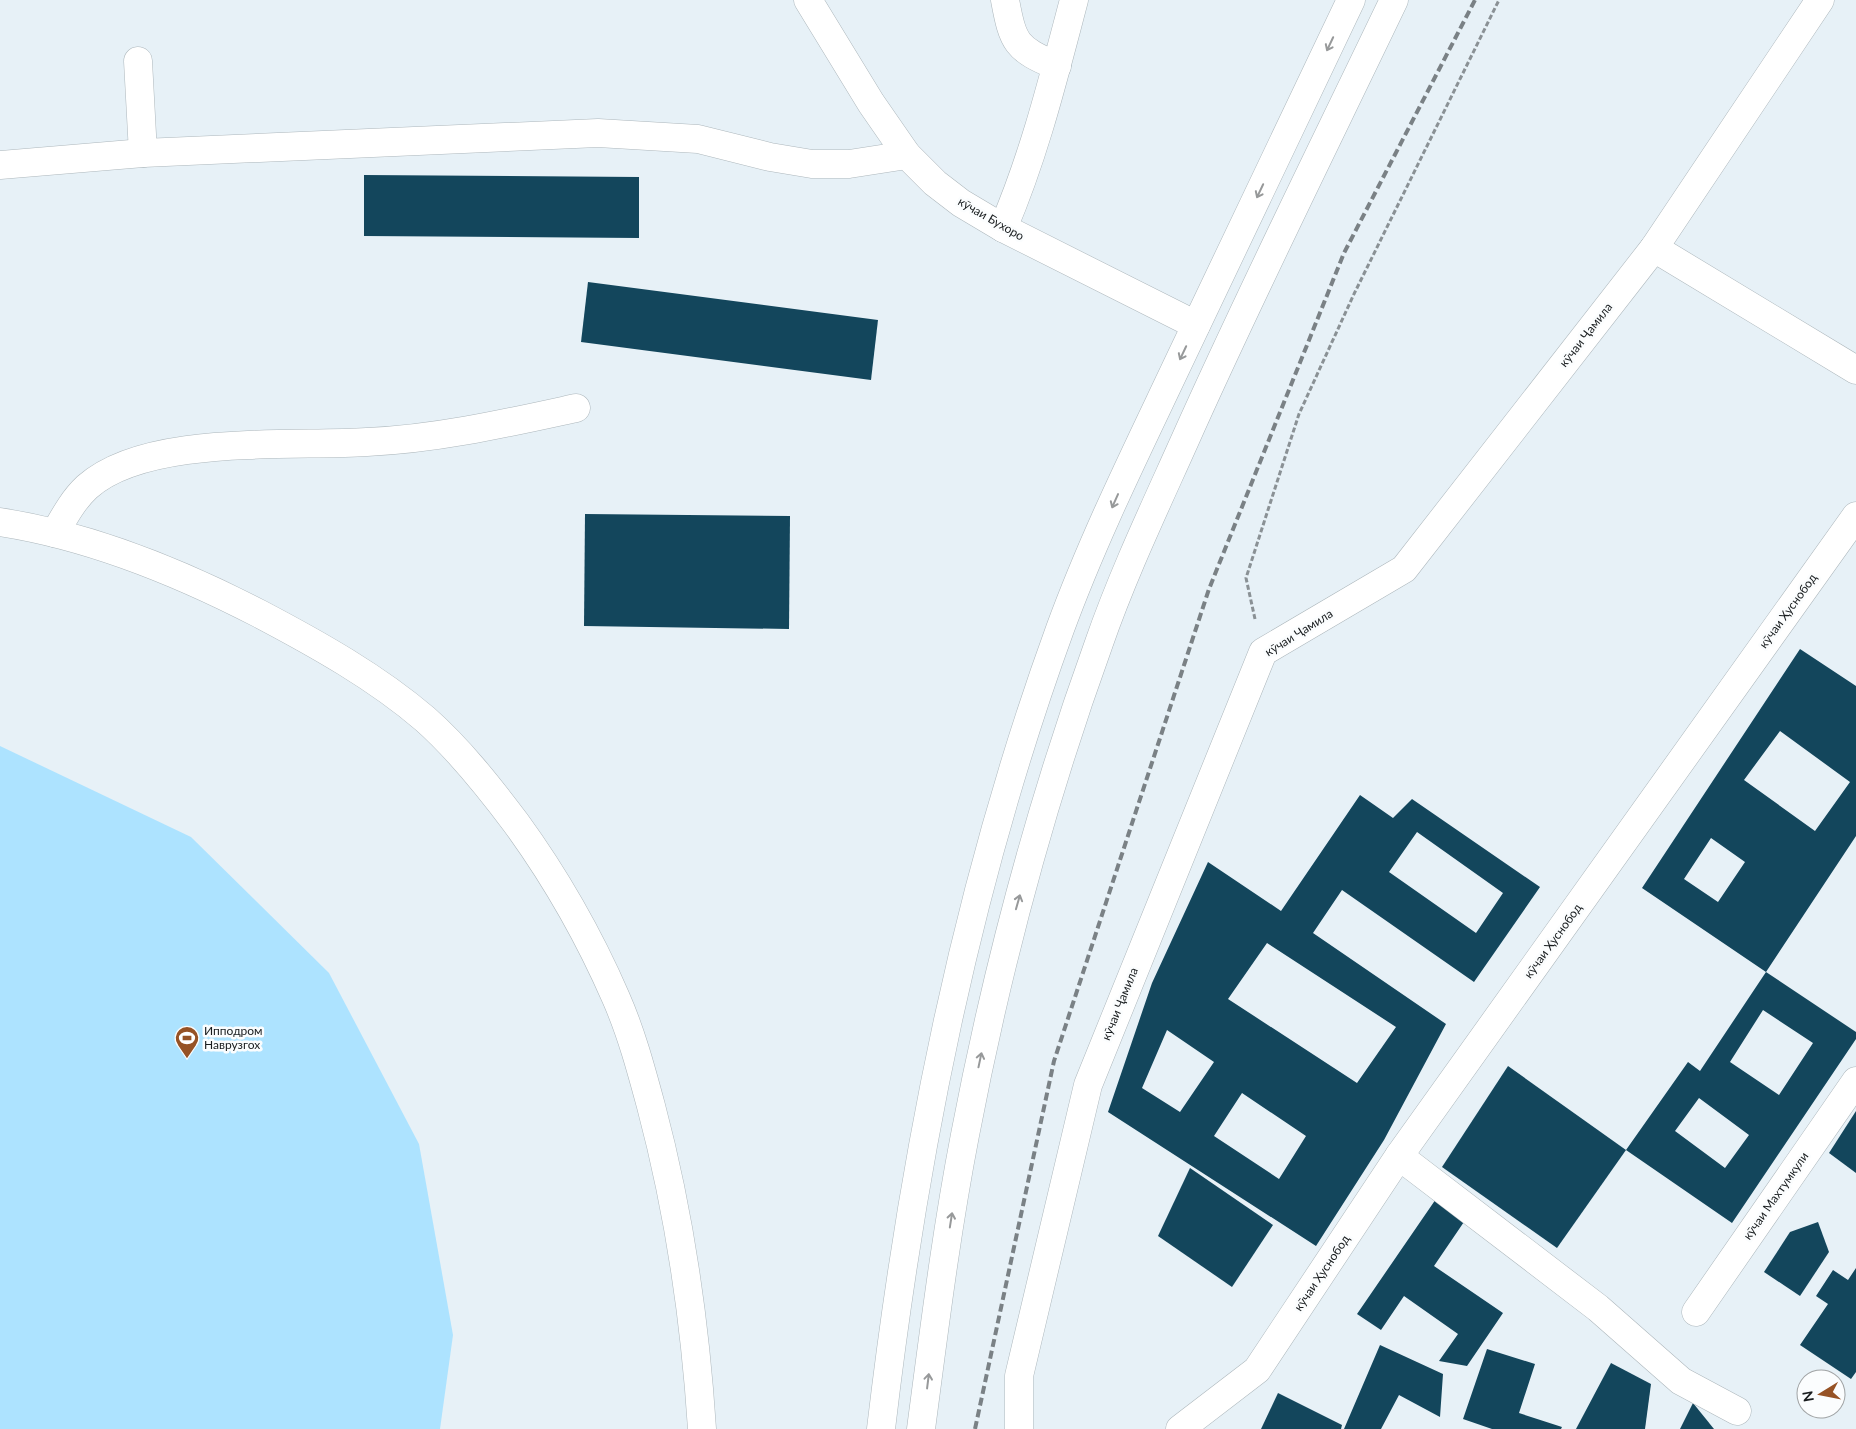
<svg xmlns="http://www.w3.org/2000/svg" width="1856" height="1429" viewBox="0 0 1856 1429" font-family="Lato,sans-serif">
<style>
.green{fill:#ade3ff}
.building{fill:#13465c;fill-rule:evenodd}
.lines{fill:none;stroke-linecap:round;stroke-linejoin:round}
.minor-casing{stroke:#adb7bc;stroke-width:29}
.path{stroke:#8a9195;stroke-width:3;stroke-dasharray:5 2.5;stroke-linecap:butt}
.minor{stroke:#fff;stroke-width:28}
.rail{stroke:#7a8185;stroke-width:4;stroke-dasharray:8 4;stroke-linecap:butt}
.oneway{stroke:#97999a}
.labels{text-anchor:middle;stroke-width:5;stroke-linejoin:round;paint-order:stroke}
.street-label{font-size:12px;fill:#181c1e;stroke:#fbfdfe}
.poi-label{font-size:12px;fill:#181c1e;stroke:#fbfdfe;text-anchor:start}
</style>
<rect width="100%" height="100%" fill="#e7f1f7"/>
<path class="green" d="M0,746L191,837L329,973L419,1144L453,1335L440,1429H0Z"/>
<g class="building">
<path d="M364,175L639,177V238L364,236Z"/>
<path d="M588,282L878,320L871,380L581,342Z"/>
<path d="M585,514L790,516L789,629L584,626Z"/>
<path d="M1800,649L1856,686V836L1766,972L1856,1032V1039L1732,1223L1626,1150L1688,1062L1700,1071L1766,972L1642,888ZM1780,731L1850,782L1815,831L1744,780ZM1711,838L1745,862L1718,902L1684,879ZM1763,1010L1813,1043L1779,1095L1730,1062ZM1699,1098L1749,1135L1725,1168L1675,1131Z"/>
<path d="M1360,795L1393,818L1412,799L1540,887L1474,982L1342,890L1313,933L1446,1024L1384,1140L1316,1246L1108,1112L1152,983L1208,862L1281,911ZM1417,832L1503,893L1476,933L1389,872ZM1267,943L1396,1027L1357,1083L1228,999ZM1167,1030L1214,1062L1180,1112L1142,1088ZM1242,1093L1306,1136L1279,1179L1214,1136Z"/>
<path d="M1508,1066L1626,1150L1557,1248L1442,1167Z"/>
<path d="M1856,1111V1173L1829,1153Z"/>
<path d="M1190,1168L1273,1225L1232,1287L1158,1236Z"/>
<path d="M1438,1196L1468,1216L1434,1266L1503,1313L1467,1366L1439,1361L1458,1334L1404,1296L1381,1330L1357,1314Z"/>
<path d="M1818,1222L1829,1252L1800,1296L1764,1272L1790,1232Z"/>
<path d="M1856,1268V1372L1851,1379L1800,1345L1828,1304L1816,1296L1833,1270L1848,1280Z"/>
<path d="M1380,1345L1443,1374L1440,1417L1399,1395L1381,1429H1344Z"/>
<path d="M1487,1349L1535,1364L1519,1413L1562,1427L1561,1429H1492L1463,1419Z"/>
<path d="M1611,1363L1651,1384L1645,1429H1576Z"/>
<path d="M1278,1393L1342,1425L1341,1429H1261Z"/>
<path d="M1693,1403L1714,1429H1680Z"/>
</g>
<g class="lines">
<g class="minor-casing">
<g id="minor">
<path d="M808,0L871,103L907,155L935,183L961,203L1003,228L1196,325"/>
<path d="M1005,0C1013,43 1016,49 1057,66"/>
<path d="M138,61L143,153"/>
<path d="M0,165L143,153L598,133L698,139L770,157L812,164H849L907,155"/>
<path d="M1003,228C1035,153 1053,79 1074,0"/>
<path d="M1654,248L1856,370"/>
<path d="M0,522C91,536 179,572 260,614C317,644 376,677 425,719C459,749 489,787 516,823C556,878 589,936 616,998C631,1032 641,1069 651,1106C679,1211 695,1320 702,1429"/>
<path d="M55,533C64,517 73,500 87,487C146,434 291,447 367,442C437,439 507,423 576,408"/>
<path d="M1399,1156L1598,1308L1681,1381L1737,1411"/>
<path d="M1696,1312L1856,1081"/>
<path d="M881,1429C913,1157 966,887 1060,629C1094,536 1139,446 1181,357C1237,238 1294,119 1351,0"/>
<path d="M921,1429C934,1331 946,1233 965,1135C997,968 1041,803 1099,643C1123,574 1155,507 1185,440C1251,292 1324,146 1394,0"/>
<path d="M1019,1429V1376L1088,1085L1263,652L1404,569L1654,248L1820,0"/>
<path d="M1180,1429L1257,1370L1399,1156L1856,516"/>
</g>
</g>
<path class="path" d="M1255,619L1246,578L1299,414L1354,294L1499,0"/>
<use href="#minor" class="minor"/>
<path class="rail" d="M975,1429L1054,1061L1209,589L1344,253L1475,0"/>
</g>
<defs><path id="oneway-shaft" d="M-6 0H5M1.5-3L5.5 0L1.5 3" fill="none" stroke-width="1.6" stroke-linecap="round" stroke-linejoin="round" transform="scale(1.25)"/></defs>
<g class="oneway">
<use href="#oneway-shaft" transform="translate(1330 44) rotate(115)"/>
<use href="#oneway-shaft" transform="translate(1260 191) rotate(115)"/>
<use href="#oneway-shaft" transform="translate(1183 353) rotate(115)"/>
<use href="#oneway-shaft" transform="translate(1115 501) rotate(114)"/>
<use href="#oneway-shaft" transform="translate(1018 902) rotate(-74)"/>
<use href="#oneway-shaft" transform="translate(980 1060) rotate(-78)"/>
<use href="#oneway-shaft" transform="translate(951 1220) rotate(-81)"/>
<use href="#oneway-shaft" transform="translate(928 1381) rotate(-83)"/>
</g>
<defs>
<g id="stadium-pin" transform="scale(1.25)"><path d="M0 17L-7.5 6A9.5 9.5 0 1 1 7.5 6Z" fill="#965225" stroke="#fbfdfe"/><path d="M0-5a6.5 5 0 1 0 0 10a6.5 5 0 1 0 0-10ZM-3.5-1.8h7v3.6h-7Z" fill="#fff"/></g>
</defs>
<g fill-rule="evenodd">
<use href="#stadium-pin" x="187" y="1038"/>
</g>
<g class="labels">
<g class="street-label">
<text transform="translate(991 219) rotate(30)" y="4">кӯчаи Бухоро</text>
<text transform="translate(1586 335) rotate(-52)" y="4">кӯчаи Ҷамила</text>
<text transform="translate(1788 611) rotate(-54)" y="4">кӯчаи Ҳуснобод</text>
<text transform="translate(1299 633) rotate(-32)" y="4">кӯчаи Ҷамила</text>
<text transform="translate(1553 941) rotate(-54)" y="4">кӯчаи Ҳуснобод</text>
<text transform="translate(1120 1004) rotate(-68)" y="4">кӯчаи Ҷамила</text>
<text transform="translate(1776 1196) rotate(-55)" y="4">кӯчаи Махтумкули</text>
<text transform="translate(1322 1273) rotate(-56)" y="4">кӯчаи Ҳуснобод</text>
</g>
<g class="poi-label">
<text x="204" y="1035">Ипподром<tspan x="204" dy="14">Наврузгох</tspan></text>
</g>
</g>
<g transform="translate(1821 1394) rotate(260)"><circle r="24" fill="#fbfdfe" stroke="#a0a3a4"/>
<path d="M0-4L9 19L0 12L-9 19Z" fill="#965225"/>
<text y="-8" font-size="14" font-weight="bold" text-anchor="middle" fill="#181c1e">N</text>
</g>
</svg>
